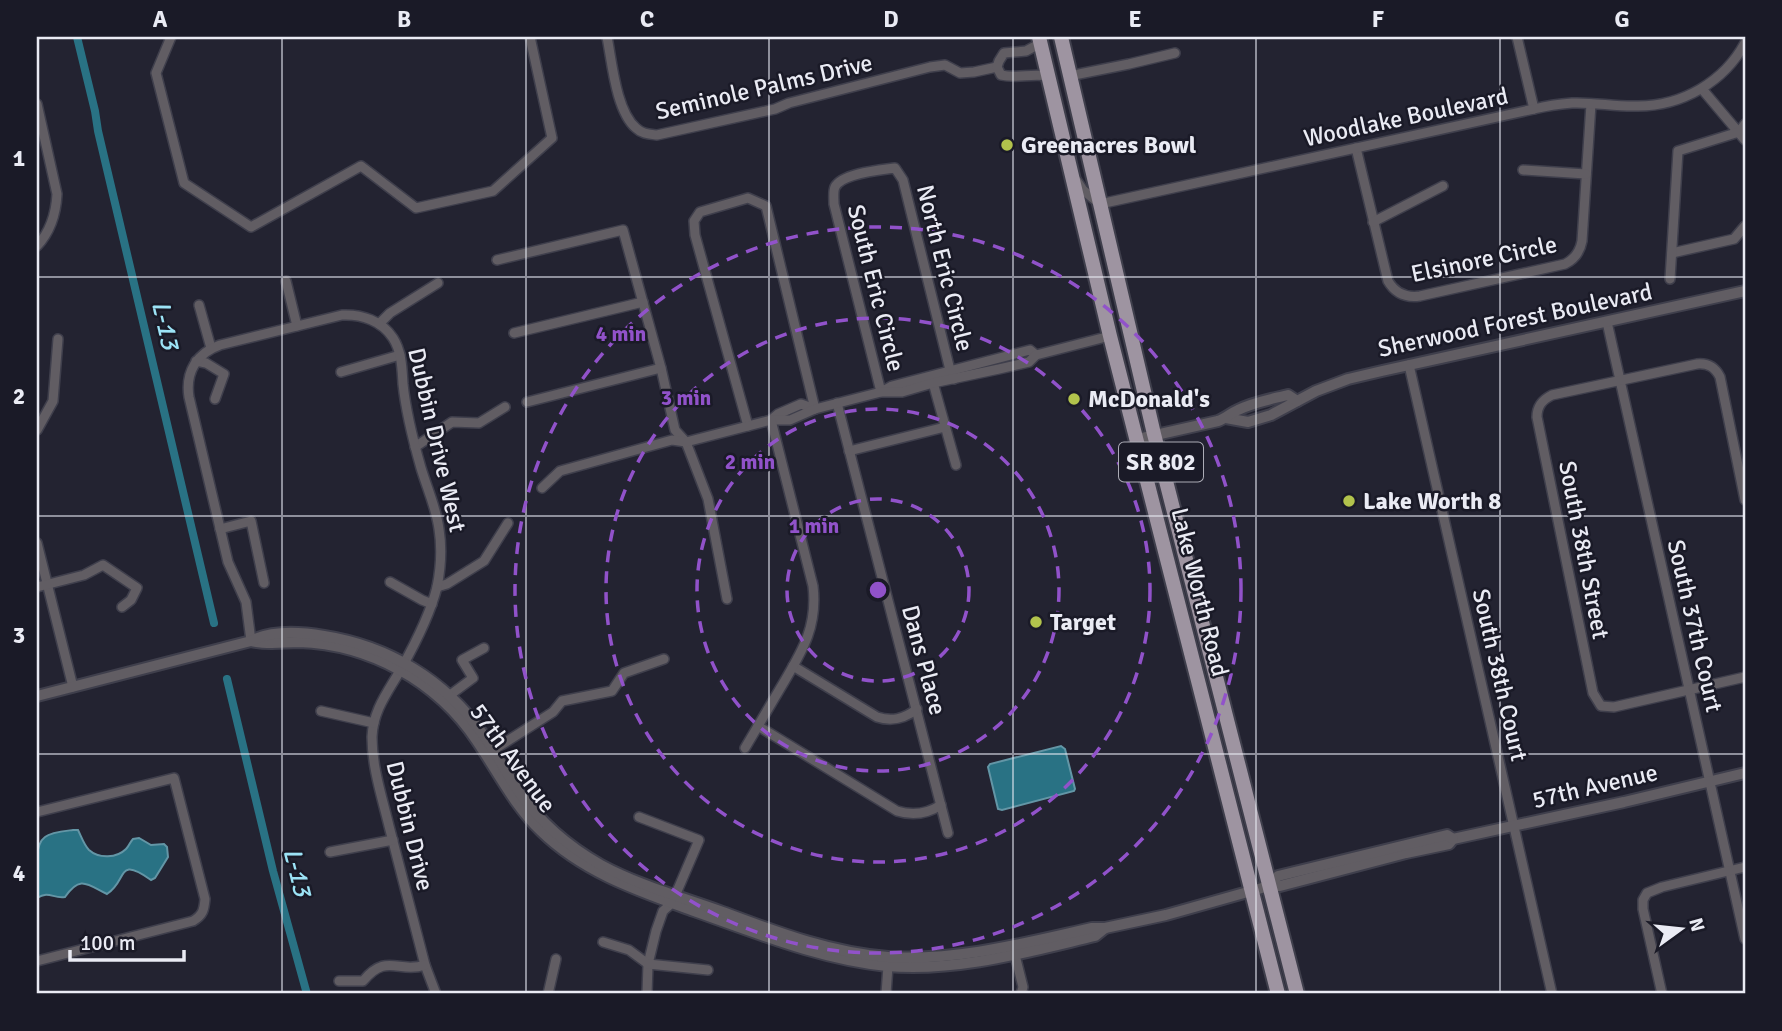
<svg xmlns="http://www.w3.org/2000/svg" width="1782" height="1031" viewBox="0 0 1782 1031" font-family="Signika,sans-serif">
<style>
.water{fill:#297284;stroke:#6396a6;stroke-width:2}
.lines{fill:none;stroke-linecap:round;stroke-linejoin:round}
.canal{stroke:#297284;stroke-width:8}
.minor-casing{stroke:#3f3f4c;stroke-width:12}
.tertiary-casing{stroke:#3f3f4c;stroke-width:14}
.primary-casing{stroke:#3f3f4c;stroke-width:18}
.minor{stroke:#615d63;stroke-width:9}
.tertiary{stroke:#615d63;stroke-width:10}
.primary{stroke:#9e94a1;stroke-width:14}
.grid{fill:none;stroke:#eaebf4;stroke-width:2;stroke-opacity:0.55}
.ring{fill:none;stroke:#9152ca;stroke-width:3.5;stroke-dasharray:12 9}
.poi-dot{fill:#b2c34c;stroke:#1a1a27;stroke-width:2.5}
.labels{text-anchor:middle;stroke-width:5;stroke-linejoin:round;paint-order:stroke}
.shield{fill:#1a1a27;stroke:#acacb6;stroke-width:2}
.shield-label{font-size:23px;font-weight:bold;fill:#eaebf4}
.street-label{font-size:24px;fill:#eaebf4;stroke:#1a1a27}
.poi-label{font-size:24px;font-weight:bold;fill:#eaebf4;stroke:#1a1a27;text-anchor:start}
.water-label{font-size:26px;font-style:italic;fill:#9ce3f6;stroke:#1a1a27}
.centre{fill:#9152ca;stroke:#1a1a27;stroke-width:3.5}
.ring-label{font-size:21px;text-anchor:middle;font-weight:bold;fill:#9152ca;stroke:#1a1a27;stroke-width:5;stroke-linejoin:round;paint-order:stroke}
.neatline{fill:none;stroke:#eaebf4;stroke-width:2.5}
.grid-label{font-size:23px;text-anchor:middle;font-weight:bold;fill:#eaebf4}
</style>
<rect width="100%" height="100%" fill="#232331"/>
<g class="water">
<path d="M1061 746 1065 749 1075 789 1074 791 1002 810 998 809 988 767 990 764Z"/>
<path d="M73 830H78C81 836 84 845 89 850 99 859 117 858 126 849 129 846 130 842 133 839L139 838 151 845 164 844 167 847 168 857 155 878 151 880C116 855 128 881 107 894 87 884 80 875 65 897 53 899 49 890 37 898 37 884 32 846 45 837 51 832 65 831 73 830Z"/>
</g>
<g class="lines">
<g class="canal">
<path d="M77 37 95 111 98 131 214 623"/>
<path d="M227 679 273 871 307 994"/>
</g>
<g class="minor-casing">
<g id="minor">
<path d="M171 37 156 73 184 183 251 227 361 166 416 208 493 191 552 138 530 37"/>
<path d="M607 37C612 62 616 111 636 128 642 134 649 134 657 135L775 109 789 103 930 67 945 65 960 73 974 72 997 67"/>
<path d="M1517 37 1534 109"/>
<path d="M1041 43 1026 51 1004 53 999 61 997 67 1001 75C1018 79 1030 73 1048 76"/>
<path d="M1069 76 1129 64 1175 53"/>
<path d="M1702 89 1745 140"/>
<path d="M37 104 57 194C56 214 51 231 37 246"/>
<path d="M1356 148 1388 281C1395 293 1406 298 1420 296L1565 264C1575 259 1580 252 1582 241L1591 104"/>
<path d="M1523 170 1586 174"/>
<path d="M1077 181 1083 190 1100 204 1534 109C1546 106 1559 104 1572 103 1594 102 1616 107 1638 106 1682 106 1724 82 1745 43"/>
<path d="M1373 222 1443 186"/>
<path d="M1672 253 1734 239 1745 226"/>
<path d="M497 260 623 230 661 368 675 430 686 442 708 499 727 599"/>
<path d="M1670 279 1678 151 1739 132 1745 124"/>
<path d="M286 281 297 326"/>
<path d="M199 305 211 348"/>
<path d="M1607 322 1745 939"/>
<path d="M379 324 390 313 438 283"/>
<path d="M514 333 643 302"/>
<path d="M196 361 206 363 224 374 215 399"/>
<path d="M1409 365 1552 994"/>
<path d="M341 372 400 355"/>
<path d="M932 379 956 465"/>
<path d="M883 391 892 386 1030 350 1036 355"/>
<path d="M881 392 834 204C834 199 833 191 835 187 842 173 881 170 895 168L903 180 950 370 954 379"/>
<path d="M527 402 661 368"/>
<path d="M837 403 948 833"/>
<path d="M771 420 778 414 801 404 815 409"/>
<path d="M748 426 695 235 694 221 700 212 748 198 766 206 815 409"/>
<path d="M37 430 53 401 58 339"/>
<path d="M415 447 452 422 479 423 505 407"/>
<path d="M849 451 945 427"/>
<path d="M542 488 560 471 672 440 686 442 771 420H790L815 409 881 392H902L933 383 999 369 1029 362 1036 355 1110 336"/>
<path d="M1745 500 1720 377C1715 367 1708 363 1697 364L1552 395C1542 400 1537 406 1537 417L1593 693 1601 706 1614 707 1745 677"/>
<path d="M220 529 251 521 264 583"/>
<path d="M37 543 73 687"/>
<path d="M390 582 422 600 432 604"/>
<path d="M37 587 84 575 103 565 137 588 131 600 122 607"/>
<path d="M437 587 447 584 484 561 508 523"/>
<path d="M251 641 246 602 228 562 189 397C185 372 197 353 220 345L342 315C362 314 382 321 393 338 402 352 402 369 403 384 406 413 413 440 421 468 427 488 436 507 439 529 442 548 441 567 437 587 430 615 415 644 401 669 388 692 373 710 372 737 372 767 382 797 389 826 401 872 413 918 425 965L436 994"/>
<path d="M793 666 877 717C892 722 904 719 917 709"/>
<path d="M446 698 473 678 462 660 484 648"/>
<path d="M321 711 374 723"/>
<path d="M758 726 897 811C913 816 927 814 941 805"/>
<path d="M745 748C757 728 769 707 781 687 801 653 818 628 813 586L771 420"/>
<path d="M490 752 553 712 562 701 612 691 624 673 664 659"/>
<path d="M37 812 174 778 205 899C204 910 203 915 193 921L37 961"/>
<path d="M639 817 699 840 672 903 663 911 656 931 648 964 647 994"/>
<path d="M330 852 393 840"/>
<path d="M603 942 629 950 648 964 708 970"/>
<path d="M1015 955 1023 987 1021 994"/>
<path d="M339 981H363C387 952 398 974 425 965"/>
<path d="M548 994 556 959"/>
<path d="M886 994 888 966"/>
<path d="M1662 994 1643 909V900L1647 893 1662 887 1745 867"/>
</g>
</g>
<g class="tertiary-casing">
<g id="tertiary">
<path d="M1226 418 1248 422 1271 415 1316 391 1348 379 1382 371 1745 291"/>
<path d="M1138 439 1218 421C1226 418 1231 413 1238 410 1254 402 1272 399 1288 395L1297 401"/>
<path d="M251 641C267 645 283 642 299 642 333 643 369 653 400 670 430 686 458 712 477 741 498 772 514 805 541 831 584 873 639 891 694 911 757 933 819 959 887 966 957 972 1027 952 1095 936L1105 928"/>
<path d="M37 696 251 641C272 630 301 632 324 636 388 646 445 680 482 733 496 752 506 773 519 792 540 822 569 847 601 865 638 885 681 897 720 911 774 931 830 953 888 957 958 961 1025 943 1092 928H1105L1166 915 1269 886H1280L1406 853 1449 844 1453 839 1624 802 1745 773"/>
<path d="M1269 886 1278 876 1447 835 1453 839"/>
</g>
</g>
<g class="primary-casing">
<g id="primary">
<path d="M1039 37 1110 336 1278 994"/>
<path d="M1061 37 1154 434 1297 994"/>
</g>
</g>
<use href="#minor" class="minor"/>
<use href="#tertiary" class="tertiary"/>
<use href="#primary" class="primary"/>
</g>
<path class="grid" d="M282 37V994M526 37V994M769 37V994M1013 37V994M1256 37V994M1500 37V994M37 277H1745M37 516H1745M37 754H1745"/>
<g class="ring">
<circle cx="878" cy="590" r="91"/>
<circle cx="878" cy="590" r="181"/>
<circle cx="878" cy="590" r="272"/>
<circle cx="878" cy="590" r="363"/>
</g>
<g class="poi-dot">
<circle cx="1007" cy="145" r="7"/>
<circle cx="1074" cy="399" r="7"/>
<circle cx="1349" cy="501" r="7"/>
<circle cx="1036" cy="622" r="7"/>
</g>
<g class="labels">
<rect class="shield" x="1119" y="442.5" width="84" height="39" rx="5"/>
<g class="shield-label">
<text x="1161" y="470">SR 802</text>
</g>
<g class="street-label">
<text transform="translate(764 87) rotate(-13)" y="8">Seminole Palms Drive</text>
<text transform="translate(1406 117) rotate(-12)" y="8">Woodlake Boulevard</text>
<text transform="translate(1484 259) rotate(-12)" y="8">Elsinore Circle</text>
<text transform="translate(945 268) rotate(76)" y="8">North Eric Circle</text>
<text transform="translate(876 288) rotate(76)" y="8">South Eric Circle</text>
<text transform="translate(1515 320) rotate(-12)" y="8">Sherwood Forest Boulevard</text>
<text transform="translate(437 440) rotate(77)" y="8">Dubbin Drive West</text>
<text transform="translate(1584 550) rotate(79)" y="8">South 38th Street</text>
<text transform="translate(1200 592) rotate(76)" y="8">Lake Worth Road</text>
<text transform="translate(1695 626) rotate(77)" y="8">South 37th Court</text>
<text transform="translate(924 660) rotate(75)" y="8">Dans Place</text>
<text transform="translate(1500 675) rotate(77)" y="8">South 38th Court</text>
<text transform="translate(513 758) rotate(54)" y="8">57th Avenue</text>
<text transform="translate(1595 786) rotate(-13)" y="8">57th Avenue</text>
<text transform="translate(410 826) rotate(76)" y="8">Dubbin Drive</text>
</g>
<g class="poi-label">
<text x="1021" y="153">Greenacres Bowl</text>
<text x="1088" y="407">McDonald's</text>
<text x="1363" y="509">Lake Worth 8</text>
<text x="1050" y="630">Target</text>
</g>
<g class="water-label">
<text transform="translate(166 325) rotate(77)" y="9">L-13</text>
<text transform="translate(298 872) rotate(76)" y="9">L-13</text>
</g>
</g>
<circle cx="878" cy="590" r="10" class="centre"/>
<g class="ring-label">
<text x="621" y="341">4 min</text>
<text x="686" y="405">3 min</text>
<text x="750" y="469">2 min</text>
<text x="814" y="533">1 min</text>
</g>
<rect width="1782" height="1031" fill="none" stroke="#1a1a27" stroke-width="77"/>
<g transform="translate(1681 929) rotate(75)" stroke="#1a1a27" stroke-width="5" paint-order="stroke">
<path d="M0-5L12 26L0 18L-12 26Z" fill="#eaebf4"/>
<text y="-10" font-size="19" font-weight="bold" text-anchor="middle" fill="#eaebf4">N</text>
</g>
<path d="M70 950v10h114v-10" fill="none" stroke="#eaebf4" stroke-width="3.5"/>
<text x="80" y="950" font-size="21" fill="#eaebf4" stroke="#1a1a27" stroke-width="5" paint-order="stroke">100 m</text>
<rect x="38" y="38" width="1706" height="954" class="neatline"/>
<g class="grid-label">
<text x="160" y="27">A</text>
<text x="404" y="27">B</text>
<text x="647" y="27">C</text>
<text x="891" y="27">D</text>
<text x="1135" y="27">E</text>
<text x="1378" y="27">F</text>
<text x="1622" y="27">G</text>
<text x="19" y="166">1</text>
<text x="19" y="404">2</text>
<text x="19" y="643">3</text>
<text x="19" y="881">4</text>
</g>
</svg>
